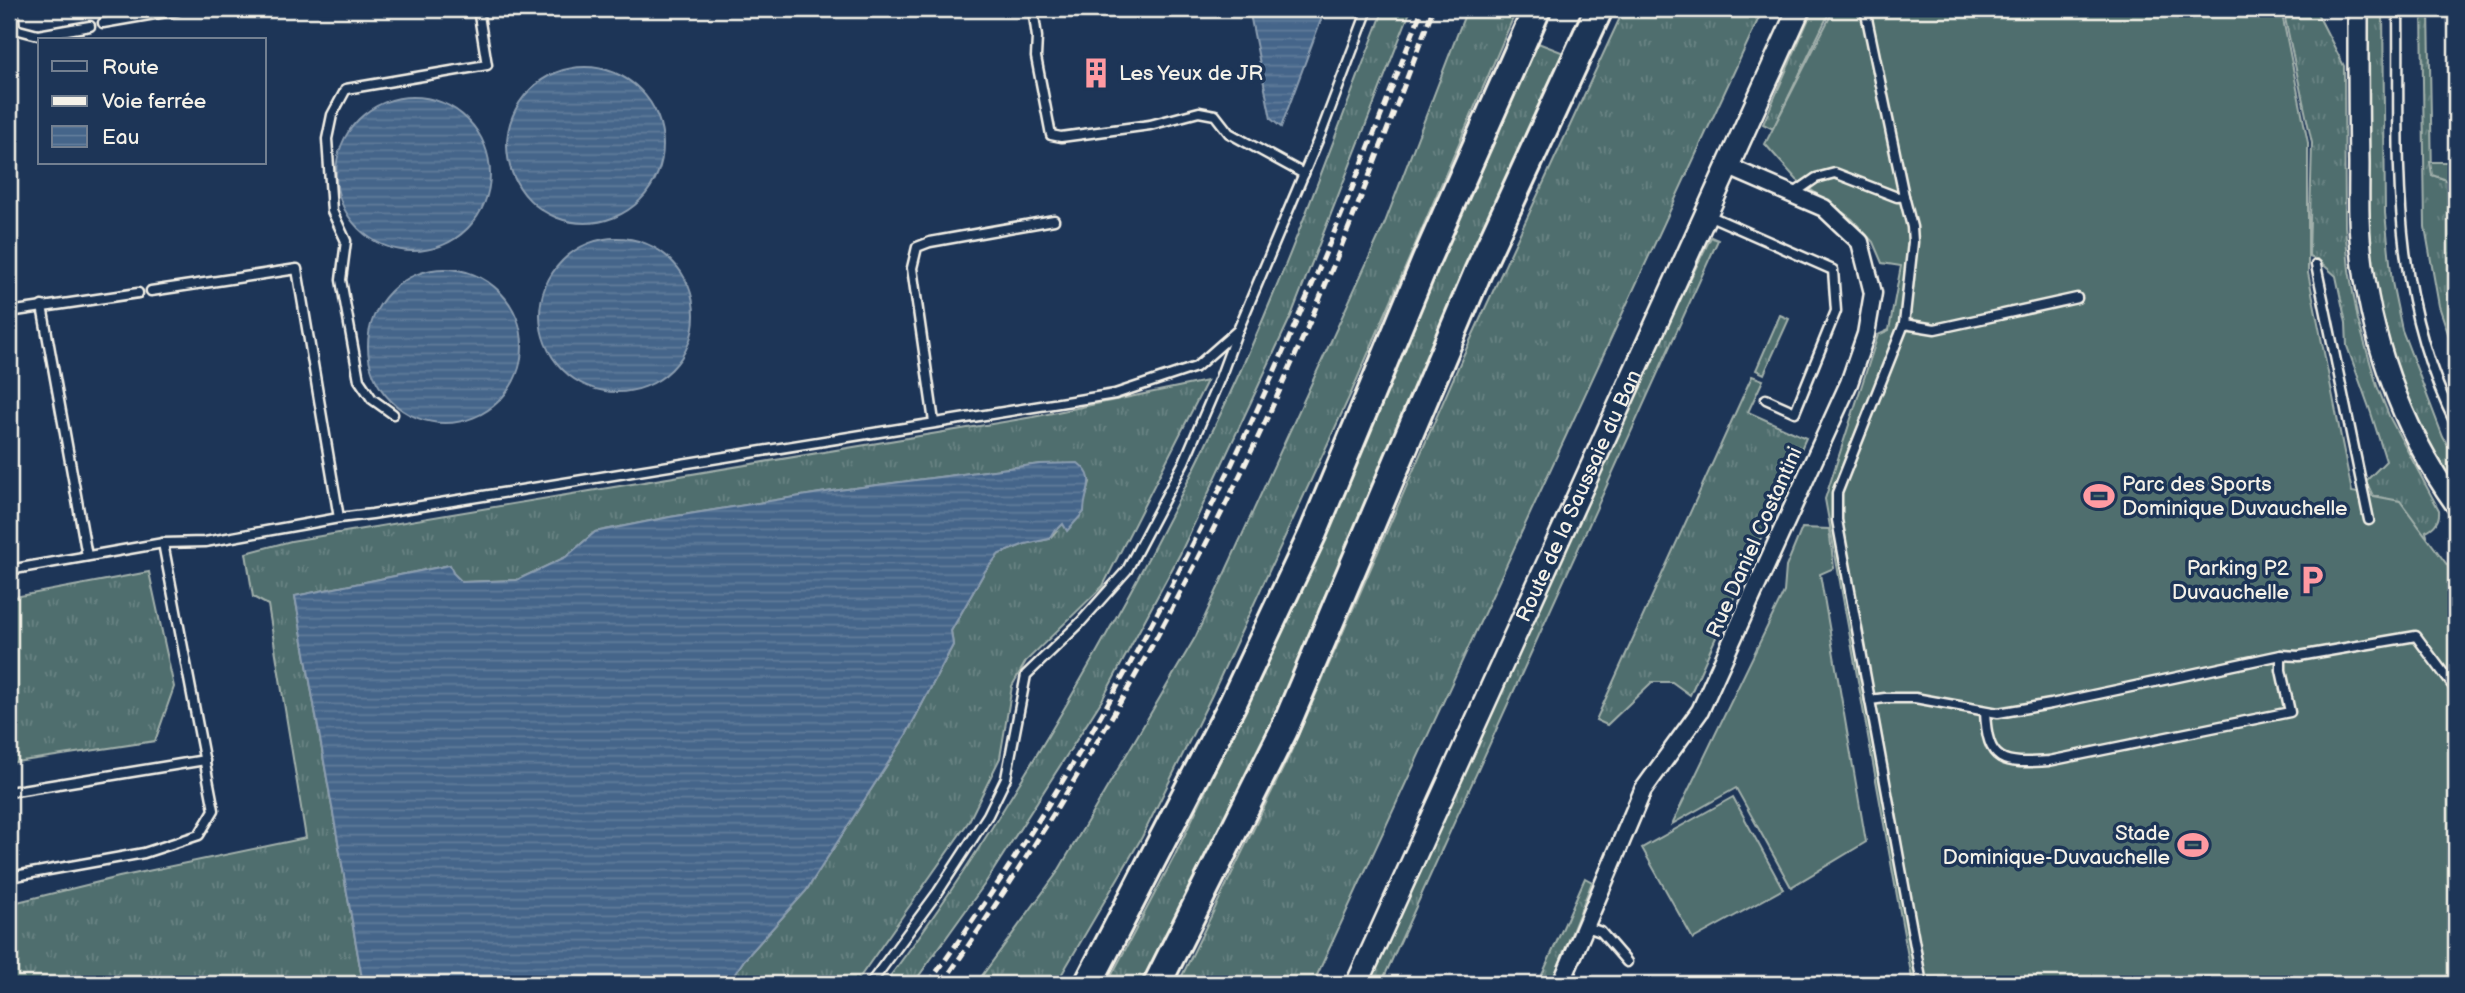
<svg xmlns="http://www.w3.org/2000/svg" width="2465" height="993" viewBox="0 0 2465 993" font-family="'Balsamiq Sans',sans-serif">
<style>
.grass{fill:url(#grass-tufts);stroke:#a2b0ab;stroke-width:2}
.forest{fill:url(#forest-firs);stroke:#a2b0ab;stroke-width:2}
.pitch{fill:#4f6e6e;stroke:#a2b0ab;stroke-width:2}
.water{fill:url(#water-rules);stroke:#8b9db0;stroke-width:2}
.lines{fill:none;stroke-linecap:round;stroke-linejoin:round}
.service-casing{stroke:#f4f1e8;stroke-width:13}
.minor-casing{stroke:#f4f1e8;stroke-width:21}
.tertiary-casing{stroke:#f4f1e8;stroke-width:24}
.secondary-casing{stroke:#f4f1e8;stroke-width:26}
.trunk-casing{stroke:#f4f1e8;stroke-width:32}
.service{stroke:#1d3557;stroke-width:8}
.minor{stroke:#1d3557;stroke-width:16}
.tertiary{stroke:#1d3557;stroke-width:19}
.secondary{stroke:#1d3557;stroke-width:21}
.trunk{stroke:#1d3557;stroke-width:26}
.rail{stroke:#f4f1e8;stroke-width:5;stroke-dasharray:10 5;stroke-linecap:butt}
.labels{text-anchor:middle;stroke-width:7;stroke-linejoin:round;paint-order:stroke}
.poi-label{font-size:21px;fill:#f4f1e8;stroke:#1d3557;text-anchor:start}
.street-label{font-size:21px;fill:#f4f1e8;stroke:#1d3557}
</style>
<defs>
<pattern id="grass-tufts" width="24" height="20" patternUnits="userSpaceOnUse" patternTransform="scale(1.75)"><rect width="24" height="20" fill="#4f6e6e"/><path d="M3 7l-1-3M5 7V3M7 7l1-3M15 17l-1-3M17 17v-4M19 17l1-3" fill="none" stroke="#698383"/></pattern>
<pattern id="forest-firs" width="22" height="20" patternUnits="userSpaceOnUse" patternTransform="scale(1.75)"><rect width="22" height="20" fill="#4f6e6e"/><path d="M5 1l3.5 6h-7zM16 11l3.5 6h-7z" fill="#698383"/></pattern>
<pattern id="water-rules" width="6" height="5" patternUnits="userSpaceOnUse" patternTransform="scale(1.75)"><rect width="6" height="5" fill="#45658a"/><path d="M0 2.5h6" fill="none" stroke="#607c9a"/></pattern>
</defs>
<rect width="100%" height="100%" fill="#1d3557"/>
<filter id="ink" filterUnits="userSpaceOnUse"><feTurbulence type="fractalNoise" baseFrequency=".0143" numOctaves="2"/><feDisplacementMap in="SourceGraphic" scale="14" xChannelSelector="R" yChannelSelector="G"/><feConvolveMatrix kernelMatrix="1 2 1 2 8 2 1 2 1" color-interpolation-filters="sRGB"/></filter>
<g filter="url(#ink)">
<g class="grass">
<path d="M1384 9H1411L1291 316 1180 554 1102 700 984 885 913 984H884C952 895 1011 799 1068 702 1145 570 1216 434 1274 293 1313 199 1347 103 1384 9Z"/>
<path d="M1467 9H1517L1352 391 1212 695 1142 837 1056 984H976L1057 873 1196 636 1384 225Z"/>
<path d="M1624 9H1763L1313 984H1178L1290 754 1463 356Z"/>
<path d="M1813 9H1831L1773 129 1763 124Z"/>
<path d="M2283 9H2315L2344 66 2345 226 2349 270 2358 320 2377 386 2390 418 2439 510C2440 521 2435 527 2426 531L2427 536 2386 539 2378 496H2373L2366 481 2386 461 2371 413 2347 346 2346 323 2336 276 2318 260 2309 257 2312 143Z"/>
<path d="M2367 9H2383L2385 213 2392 282 2402 330 2443 437 2456 460V489C2352 339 2367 181 2367 9Z"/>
<path d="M2422 9H2429L2432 175 2456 183V357L2439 306 2425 227Z"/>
<path d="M1538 43 1564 53 1220 839 1145 984H1107L1175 855 1263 671 1320 533Z"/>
<path d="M1711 237 1718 240 1381 984H1369L1668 324Z"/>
<path d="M1780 315 1789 319 1764 374 1756 370Z"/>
<path d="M1752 376 1763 380 1748 412 1806 438 1690 695 1672 682H1652L1607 725 1596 720Z"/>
<path d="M1207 381 1103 586 1026 661 1012 686 1000 758 969 821 855 984H728L744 960 806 891 906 735 953 645 951 631 985 571 999 554 1025 544 1049 539 1063 523 1067 530 1084 503 1090 482 1040 464 839 490 670 517 595 532 566 557 517 580 462 582 453 573 450 565 295 596 363 984H9V904L119 877 306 838 268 605 253 597 246 553 291 541 1033 417Z"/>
<path d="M149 572 174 687 155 741 9 763V598Z"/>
<path d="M1585 878 1592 882 1551 984H1538Z"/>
</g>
<path class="forest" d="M2430 162H2456V183L2432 175Z"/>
<g class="pitch">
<path d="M1834 9H2281L2308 143V273L2352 492 2400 501 2456 577V984H1913L1825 499 1878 335 1889 330 1901 266 1882 263 1873 242 1852 219 1797 180 1765 144Z"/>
<path d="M1802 528 1829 529 1834 568 1820 574 1866 842 1791 887 1736 788 1672 824 1784 592 1786 567Z"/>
<path d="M1733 797 1783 889 1693 939 1642 848Z"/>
</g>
<g class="water">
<path d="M1249 9H1325L1281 127 1271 119Z"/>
<circle cx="585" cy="145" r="78"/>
<circle cx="413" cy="174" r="77"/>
<circle cx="617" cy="315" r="77"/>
<circle cx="445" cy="346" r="77"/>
<path d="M1078 463C1099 479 1084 490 1084 512L1067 531 1063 524 1057 530 1055 529 1049 539 1025 544 999 554 985 571 951 631 953 645 906 735 806 891 744 960 728 984H363L295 596 450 565 453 573 462 582 517 580 566 557 595 532 670 517 839 490 1040 464Z"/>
</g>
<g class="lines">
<g class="service-casing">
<g id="service">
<path d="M13 9 15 29 38 35 90 26"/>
<path d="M1033 9 1037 37 1036 57 1051 135 1061 137 1150 125 1199 112 1215 115 1229 133 1304 174"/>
<path d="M1865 9 1904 196"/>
<path d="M2398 9C2400 157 2387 287 2456 425"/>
<path d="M103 23 178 10"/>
<path d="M1793 194 1816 178 1835 173 1897 197 1904 196 1912 227 1913 242 1904 324 1837 493V520L1922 984"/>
<path d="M1708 215 1833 270 1836 311 1795 412 1766 399"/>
<path d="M2316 265 2369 520"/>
<path d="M151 291 297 269 339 518"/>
<path d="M42 306 87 556"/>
<path d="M9 312 138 293"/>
<path d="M1904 324 1935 329 2077 298"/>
<path d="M393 414 372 399 359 380 341 280 346 241 332 211 327 139 332 115 346 89 487 65 478 9"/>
<path d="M934 422 912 268 917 247 930 242 1054 220"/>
<path d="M9 570 163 543 205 542 339 518 372 514 1115 394 1196 367 1238 330 1321 133 1368 9"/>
<path d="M1870 700 1885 698H1915L1998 713 2051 704 2281 655 2299 656 2416 636 2456 690"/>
<path d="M1985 711C1987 764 2003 764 2049 761L2290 712 2281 670V655"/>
<path d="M9 792 205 760"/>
<path d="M9 873 15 876 144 853 199 835 214 810 163 543"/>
<path d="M1584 926 1601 932 1627 962"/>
<path d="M870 984 938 892 988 815 1006 778 1026 675 1079 624 1127 570 1184 462 1220 378 1237 332"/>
</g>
</g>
<g class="minor-casing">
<path id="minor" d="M1561 984 1643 790 1700 711 1849 383 1866 334 1873 293 1860 242 1824 208 1729 167"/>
</g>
<g class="tertiary-casing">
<path id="tertiary" d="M2358 9C2358 60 2358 112 2359 163 2359 188 2358 213 2360 238 2368 333 2400 427 2456 505"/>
</g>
<g class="secondary-casing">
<g id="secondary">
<path id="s1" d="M1357 984 1799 9"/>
</g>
</g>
<g class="trunk-casing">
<g id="trunk">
<path d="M1088 984 1232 705 1313 533 1426 260 1537 9"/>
<path d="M1157 984 1284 730 1478 272 1599 9"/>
</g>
</g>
<use href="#service" class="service"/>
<use href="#minor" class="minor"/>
<use href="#tertiary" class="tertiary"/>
<use href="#secondary" class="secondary"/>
<use href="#trunk" class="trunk"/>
<g class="rail">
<path d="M928 984C1146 684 1292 354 1422 9"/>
<path d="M942 984C1059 815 1163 638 1251 452 1320 308 1377 158 1433 9"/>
</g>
</g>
</g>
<defs>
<g id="building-bare" transform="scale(2.415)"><path d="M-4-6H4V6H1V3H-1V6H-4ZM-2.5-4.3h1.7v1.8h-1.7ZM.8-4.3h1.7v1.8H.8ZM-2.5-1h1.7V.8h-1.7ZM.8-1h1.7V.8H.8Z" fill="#ff9aa2" stroke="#1d3557" stroke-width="2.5" paint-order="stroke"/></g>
<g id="stadium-bare" transform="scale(2.415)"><path d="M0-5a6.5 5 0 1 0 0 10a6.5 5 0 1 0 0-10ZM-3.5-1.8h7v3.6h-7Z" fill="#ff9aa2" stroke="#1d3557" stroke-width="2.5" paint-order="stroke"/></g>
<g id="parking-bare" transform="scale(2.415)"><path d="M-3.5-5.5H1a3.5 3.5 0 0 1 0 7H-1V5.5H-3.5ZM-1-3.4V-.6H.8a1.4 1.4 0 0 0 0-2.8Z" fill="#ff9aa2" stroke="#1d3557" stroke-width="2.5" paint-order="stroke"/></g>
</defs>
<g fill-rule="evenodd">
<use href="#building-bare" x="1096" y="73"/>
<use href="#stadium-bare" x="2099" y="496"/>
<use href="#parking-bare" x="2312" y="580"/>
<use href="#stadium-bare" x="2193" y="845"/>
</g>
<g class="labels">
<g class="poi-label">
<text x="1119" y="80">Les Yeux de JR</text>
<text x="2122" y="491">Parc des Sports<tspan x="2122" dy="24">Dominique Duvauchelle</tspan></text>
<text x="2289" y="575" text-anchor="end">Parking P2<tspan x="2289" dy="24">Duvauchelle</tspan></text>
<text x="2170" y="840" text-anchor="end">Stade<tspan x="2170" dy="24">Dominique-Duvauchelle</tspan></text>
</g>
<g class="street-label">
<text dy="7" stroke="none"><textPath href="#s1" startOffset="536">Route de la Saussaie du Ban</textPath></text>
<text transform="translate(1754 542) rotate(-66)" y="7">Rue Daniel Costantini</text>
</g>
</g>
<rect width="2465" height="993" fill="none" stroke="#1d3557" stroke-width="35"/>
<rect x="18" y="18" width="2430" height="958" fill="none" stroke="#f4f1e8" stroke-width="2.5" filter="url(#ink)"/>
<rect x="38" y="38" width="228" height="126" fill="#1d3557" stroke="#738091" stroke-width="2"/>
<rect x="52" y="61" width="35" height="10" fill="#1d3557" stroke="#738091" stroke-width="2"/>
<text x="102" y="74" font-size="21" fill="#f4f1e8">Route</text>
<rect x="52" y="96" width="35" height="10" fill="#f4f1e8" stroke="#738091" stroke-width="2"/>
<text x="102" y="108" font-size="21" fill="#f4f1e8">Voie ferrée</text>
<rect x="52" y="126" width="35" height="21" fill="url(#water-rules)" stroke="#738091" stroke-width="2"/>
<text x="102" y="144" font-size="21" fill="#f4f1e8">Eau</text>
</svg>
